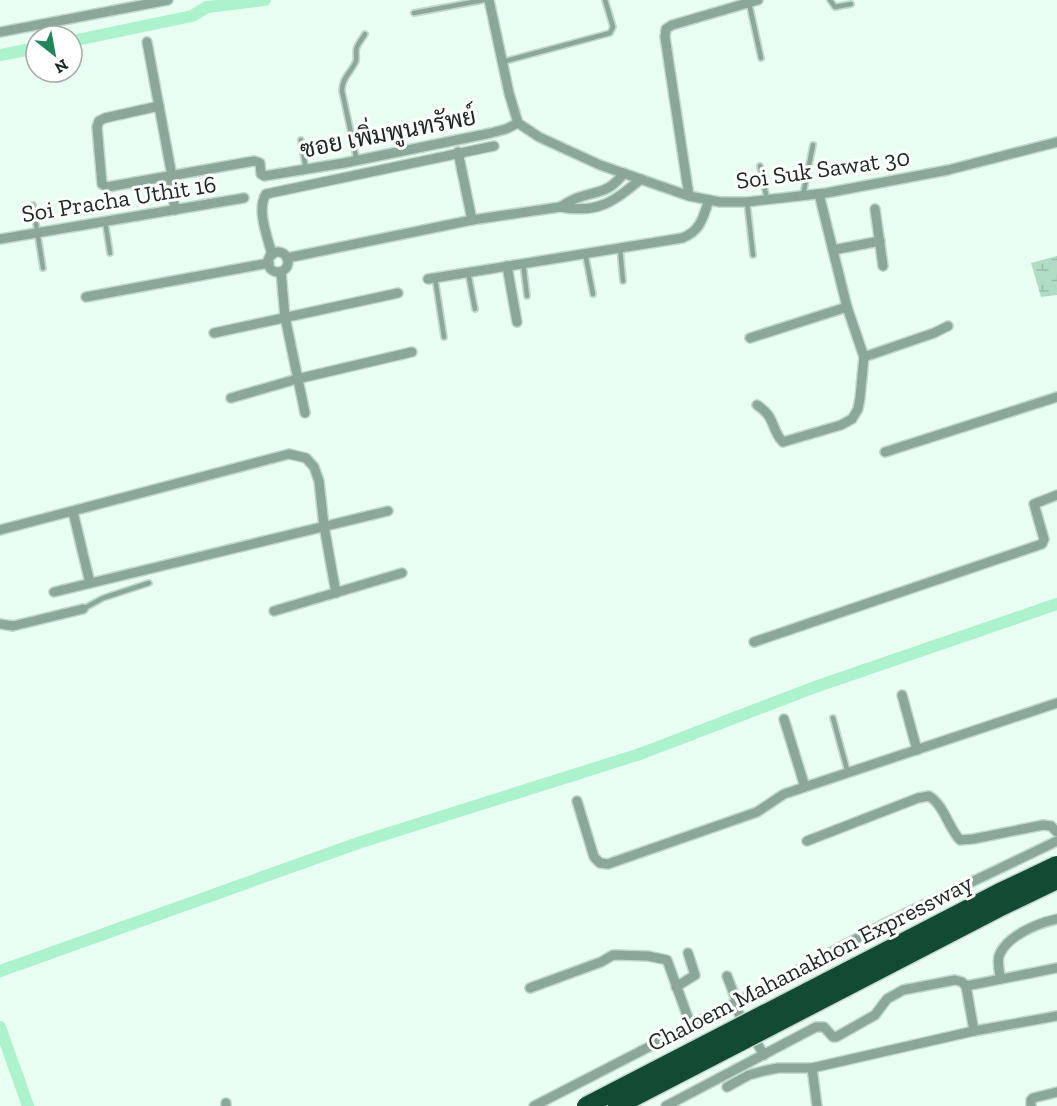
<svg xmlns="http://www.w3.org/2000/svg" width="1057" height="1106" viewBox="0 0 1057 1106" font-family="'Zilla Slab',Sarabun,serif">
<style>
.wetland{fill:url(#wetland-marsh)}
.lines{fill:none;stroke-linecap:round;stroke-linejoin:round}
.canal{stroke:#abf2cd;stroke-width:12}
.lane-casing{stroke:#c3d8cd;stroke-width:8}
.street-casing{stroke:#c3d8cd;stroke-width:12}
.lane{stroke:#8aa797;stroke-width:4.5}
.street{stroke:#8aa797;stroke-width:9}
.highway-bridge-casing{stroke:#c3d8cd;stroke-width:21;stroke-linecap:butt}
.highway-bridge{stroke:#134a32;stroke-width:18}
.labels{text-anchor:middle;stroke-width:6;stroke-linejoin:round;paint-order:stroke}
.street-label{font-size:24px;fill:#1d2822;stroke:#fff}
</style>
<defs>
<pattern id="wetland-marsh" width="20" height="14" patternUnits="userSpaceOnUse" patternTransform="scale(1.5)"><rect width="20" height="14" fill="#b1dcc4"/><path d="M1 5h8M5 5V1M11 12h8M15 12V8" fill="none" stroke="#98bda8"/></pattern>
</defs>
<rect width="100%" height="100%" fill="#e8fff2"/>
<path class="wetland" d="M1057 256V295L1041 297 1031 263Z"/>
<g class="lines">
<g class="canal">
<path d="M72 41 192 16 207 7 265 0"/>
<path d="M0 55 36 48"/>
<path d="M0 971 361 842 640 754 815 687 1057 604"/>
<path d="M0 1027 28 1106"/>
</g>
<g class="lane-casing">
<g id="lane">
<path d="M830 0 835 7 851 4"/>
<path d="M749 3 761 58"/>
<path d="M414 13 484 0"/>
<path d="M502 62 610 33 613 27 605 0"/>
<path d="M301 140 306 170"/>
<path d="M357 161 342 91C342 77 351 73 356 61 357 56 355 51 357 47 359 42 363 38 365 34"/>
<path d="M760 166 767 199"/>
<path d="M803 195 813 145"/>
<path d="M747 202 753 255"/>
<path d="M33 205 43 268"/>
<path d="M105 221 110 253"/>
<path d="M620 248 623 281"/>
<path d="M585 253 593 294"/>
<path d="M523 263 527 296"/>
<path d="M468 272 475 309"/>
<path d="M435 278 444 337"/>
<path d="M83 609 103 598 149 583"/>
<path d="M833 718 848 773"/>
</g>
</g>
<g class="street-casing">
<g id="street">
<path d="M489 0 509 93 518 123 539 137 600 165 689 196 720 202H747L826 193 948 170 1057 142"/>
<path d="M0 32 168 0"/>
<path d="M147 42 172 176"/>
<path d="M159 106 105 118 99 121 97 127 102 184 107 187 254 161 260 163 261 174 264 176 344 163 491 133 506 129 518 123"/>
<path d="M458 152 472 220"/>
<path d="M624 173C608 194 599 190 577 198 571 200 565 204 560 207 598 214 613 202 641 179"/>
<path d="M171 181 175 210"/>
<path d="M819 194 847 307 864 357 934 333 948 326"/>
<path d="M689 196 665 37 666 29 672 25 758 0"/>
<path d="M875 209 883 266"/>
<path d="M0 239 244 198"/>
<path d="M833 250 880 241"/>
<circle cx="278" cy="262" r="10"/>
<path d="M272 255C268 238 256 210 266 194L494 146"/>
<path d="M287 258 472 220 560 207"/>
<path d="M507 266 517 322"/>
<path d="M281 272 285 317 305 413"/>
<path d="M428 279 682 238C701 231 703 217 709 200"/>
<path d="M86 297 269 263"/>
<path d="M214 333 398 293"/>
<path d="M750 338 847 307"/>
<path d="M231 398 297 379 412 352"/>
<path d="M757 405C777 418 770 429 783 442L841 425 852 419 858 409 860 398 864 357"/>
<path d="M885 452 1057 397"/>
<path d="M73 512 90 583"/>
<path d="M0 530 289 454 306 458 314 467 319 481 324 526 336 593"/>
<path d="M54 592 388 511"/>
<path d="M274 611 402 573"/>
<path d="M0 624 13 626 83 609"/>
<path d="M754 642 1042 544 1044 539 1034 504 1057 495"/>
<path d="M902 695 917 750"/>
<path d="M784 719 805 787"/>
<path d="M577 801 594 857 600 863 608 864 757 812 784 794 1057 703"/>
<path d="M807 841 918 798 929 796C944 805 948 827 960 840L973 839 1043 825 1051 826 1057 832"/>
<path d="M727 976 737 1002"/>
<path d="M1000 979C1000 973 997 962 999 956 1006 936 1038 923 1057 919"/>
<path d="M676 987 695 975 688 953"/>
<path d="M530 988 601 962 613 955 648 956 667 960 691 1026"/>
<path d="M733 1004 764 1055"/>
<path d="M974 1031 966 986 1057 968"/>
<path d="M812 1068 817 1106"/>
<path d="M727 1087 749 1075 763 1071 778 1068H812L974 1031 1057 1016"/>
<path d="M226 1103V1106"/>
<path d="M534 1106 781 979 882 925 1057 841"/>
<path d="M666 1106 816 1027H824L833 1037H836L875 1015 887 999 903 990 955 980 962 982 966 986"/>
<path d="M1031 1106V1100L1033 1098 1057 1092"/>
</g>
</g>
<use href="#lane" class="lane"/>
<use href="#street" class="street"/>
<g class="highway-bridge-casing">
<g id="highway-bridge">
<path d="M586 1106 998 893 1057 865"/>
<path d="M617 1106 997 909 1057 880"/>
</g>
</g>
<use href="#highway-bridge" class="highway-bridge"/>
</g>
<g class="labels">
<g class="street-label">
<text transform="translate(388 133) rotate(-11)" y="8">ซอย เพิ่มพูนทรัพย์</text>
<text transform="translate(823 169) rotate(-8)" y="8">Soi Suk Sawat 30</text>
<text transform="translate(119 199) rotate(-9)" y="8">Soi Pracha Uthit 16</text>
<text transform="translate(810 963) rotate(-27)" y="8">Chaloem Mahanakhon Expressway</text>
</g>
</g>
<g transform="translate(54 54) rotate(149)"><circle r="28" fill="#ffffff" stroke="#a5a9a7" stroke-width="1.5"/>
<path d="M0-4.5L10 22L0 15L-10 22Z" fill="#23845c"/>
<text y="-9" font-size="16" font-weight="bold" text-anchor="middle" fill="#1d2822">N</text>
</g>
</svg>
